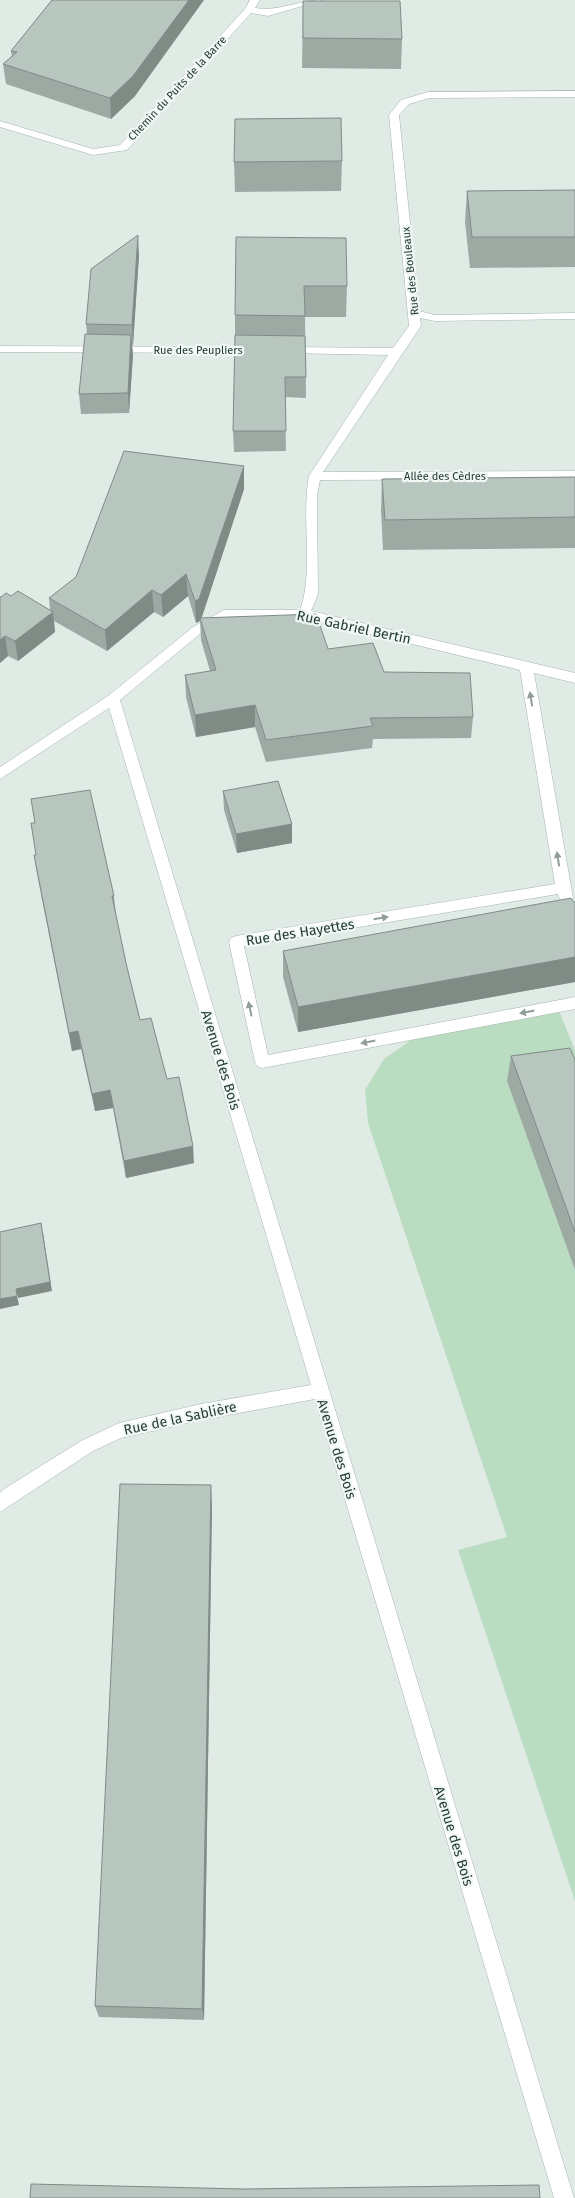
<svg xmlns="http://www.w3.org/2000/svg" width="575" height="2198" viewBox="0 0 575 2198" font-family="'Fira Sans',sans-serif">
<style>
.green{fill:#badcc1}
.lines{fill:none;stroke-linecap:round;stroke-linejoin:round}
.minor-casing{stroke:#a4b3ac;stroke-width:1}
.minor{fill:#fff;fill-rule:evenodd}
.wall{fill:#9daaa4}
.shaded-wall{fill:#808b86}
.building{fill:#b7c6bf;stroke:#808b86}
.oneway{fill:#909d98}
.labels{text-anchor:middle;stroke-width:4.5;stroke-linejoin:round;paint-order:stroke}
.far-street-label{font-size:11px;fill:#223b32;stroke:#f1f8f4}
.street-label{font-size:14px;fill:#223b32;stroke:#f1f8f4}
</style>
<rect width="100%" height="100%" fill="#e1ebe6"/>
<path class="green" d="M557 1006 575 1050V1901L458 1550 507 1537 368 1123 365 1090 384 1059 423 1032Z"/>
<g class="lines">
<g class="minor-casing">
<g id="minor">
<path d="M250 0H260L255 8C278 12 299 0 323 0L268 16 251 13 127 150 93 155 0 127V121L93 149 120 145 245 9Z"/>
<path d="M575 91V97L429 98 409 104 399 115 419 311 435 315 575 313V319L435 321 420 318 421 326 323 472 575 471V479L320 480 317 496 318 594 311 611 575 673V683L534 673 573 898 571 902 566 903 561 902 558 894 244 946 268 1055 575 997V1009L262 1068 257 1066 255 1062 229 942 231 938 236 936 555 884 520 670 304 618 230 617 201 633 120 700 574 2198H554L315 1399 201 1420 121 1438 93 1451 0 1512V1493L4 1489 81 1441 119 1423 201 1404 311 1385 109 708 0 779V767L108 696 193 627 224 610H300C314 573 301 518 309 476L388 355 285 353 279 350 285 347 393 348 409 326 389 115 401 100 428 92Z"/>
<path d="M0 346 255 347 261 350 255 353 0 352Z"/>
</g>
</g>
<use href="#minor" class="minor"/>
</g>
<g class="wall">
<path d="M52 0 135 96 111 119 6 84 3 64 12 57 11 51Z"/>
<path d="M303 1 402 39 401 69 302 68Z"/>
<path d="M342 161 341 191 235 192 234 162Z"/>
<path d="M575 190V267L470 268 465 222 467 191Z"/>
<path d="M236 237 347 286 346 317H305L306 398 285 397 286 451 234 452 233 431 235 335V315Z"/>
<path d="M139 255 133 345H132L133 355 129 413 81 414 79 394 87 334 86 324Z"/>
<path d="M244 466V489L201 618 328 649 384 672 473 717 471 738 373 739 372 748 266 762 255 727 196 737 186 697 185 675 210 671 201 640 200 621 196 623 188 596 163 617 154 612 107 651 54 621 55 632 18 661 8 656 0 663V597L11 596 50 610 49 598Z"/>
<path d="M575 477V548L383 550 381 510 382 479Z"/>
<path d="M223 791 292 843 237 853 224 810Z"/>
<path d="M34 855H36L114 896 116 915H115L126 963 140 1020 167 1079 194 1163 126 1178 113 1108 95 1111 81 1049 72 1051 37 874Z"/>
<path d="M574 902H575V982L298 1032 283 977V951Z"/>
<path d="M511 1056 575 1060V1270L507 1081Z"/>
<path d="M212 1506 204 2020 99 2017 95 2006Z"/>
</g>
<g class="shaded-wall">
<path d="M189 0H204L135 96 111 119 110 98Z"/>
<path d="M138 235 139 255 133 345 132 325Z"/>
<path d="M131 335 133 355 129 413 128 393Z"/>
<path d="M244 466V489L201 620 200 618V621L196 623 195 601Z"/>
<path d="M186 574 188 596 163 617 161 595Z"/>
<path d="M152 590 154 612 107 651 105 630Z"/>
<path d="M53 612 55 632 18 661 15 641Z"/>
<path d="M5 636 8 656 0 663V640Z"/>
<path d="M255 705V727L196 737 195 715Z"/>
<path d="M292 824V843L237 853 236 834Z"/>
<path d="M575 957V982L298 1032V1007Z"/>
<path d="M78 1031 81 1049 72 1051 69 1033Z"/>
<path d="M110 1090 113 1108 95 1111 92 1094Z"/>
<path d="M193 1146 194 1163 126 1178 124 1161Z"/>
<path d="M43 1233 52 1291 18 1298 16 1289Z"/>
<path d="M17 1296 19 1305 0 1309V1299Z"/>
<path d="M211 1485 212 1506 204 2020 202 2009Z"/>
</g>
<g class="building">
<path d="M52 0H189L133 76 110 98 3 64 17 52 11 51Z"/>
<path d="M303 1H400L402 39 303 38Z"/>
<path d="M341 118 342 161 234 162 235 119Z"/>
<path d="M575 190V237H472L467 191Z"/>
<path d="M138 235 132 325 86 324 91 269Z"/>
<path d="M236 237 346 238 347 286H304L305 316 235 315Z"/>
<path d="M85 334 131 335 128 393 79 394Z"/>
<path d="M235 335 305 336 306 377H285L286 431H233Z"/>
<path d="M124 451 244 466 199 599 195 601 186 574 161 595 152 590 105 630 49 598 76 577Z"/>
<path d="M575 477V517L385 520 382 479Z"/>
<path d="M18 591 53 612 15 641 5 636 0 640V597H1L6 593 11 596Z"/>
<path d="M316 614 328 649 373 643 384 672 470 673 473 717 370 718 373 726 266 740 255 705 195 715 185 675 216 670 200 618Z"/>
<path d="M278 781 292 824 236 834 223 791Z"/>
<path d="M90 790 114 896H112L126 963 140 1020 151 1018 167 1079 179 1077 193 1146 124 1161 110 1090 92 1094 78 1031 69 1033 34 855H36L31 823H35L31 799Z"/>
<path d="M571 898 574 902H575V957L298 1007 283 951Z"/>
<path d="M570 1048 575 1060V1232L511 1056Z"/>
<path d="M41 1223 50 1282 16 1289 17 1296 0 1299V1232Z"/>
<path d="M120 1484 211 1485 202 2009 95 2006Z"/>
<path d="M31 2184 244 2189 539 2185 540 2198H30Z"/>
</g>
<defs><path id="oneway-solid" d="M-6-.8H1V-3.2L6.5 0L1 3.2V.8H-6Z" transform="scale(1.25)"/></defs>
<g class="oneway">
<use href="#oneway-solid" transform="translate(531 699) rotate(-99)"/>
<use href="#oneway-solid" transform="translate(558 859) rotate(-99)"/>
<use href="#oneway-solid" transform="translate(381 918) rotate(-9)"/>
<use href="#oneway-solid" transform="translate(250 1009) rotate(-102)"/>
<use href="#oneway-solid" transform="translate(527 1012) rotate(169)"/>
<use href="#oneway-solid" transform="translate(368 1042) rotate(169)"/>
</g>
<g class="labels">
<g class="far-street-label">
<text transform="translate(177 88) rotate(-47)" y="4">Chemin du Puits de la Barre</text>
<text transform="translate(410 271) rotate(-96)" y="4">Rue des Bouleaux</text>
<text x="198" y="354">Rue des Peupliers</text>
<text x="445" y="480">Allée des Cèdres</text>
</g>
<g class="street-label">
<text transform="translate(354 627) rotate(12)" y="5">Rue Gabriel Bertin</text>
<text transform="translate(300 932) rotate(-9)" y="5">Rue des Hayettes</text>
<text transform="translate(221 1060) rotate(73)" y="5">Avenue des Bois</text>
<text transform="translate(180 1418) rotate(-12)" y="5">Rue de la Sablière</text>
<text transform="translate(337 1449) rotate(73)" y="5">Avenue des Bois</text>
<text transform="translate(454 1836) rotate(73)" y="5">Avenue des Bois</text>
</g>
</g>
</svg>
